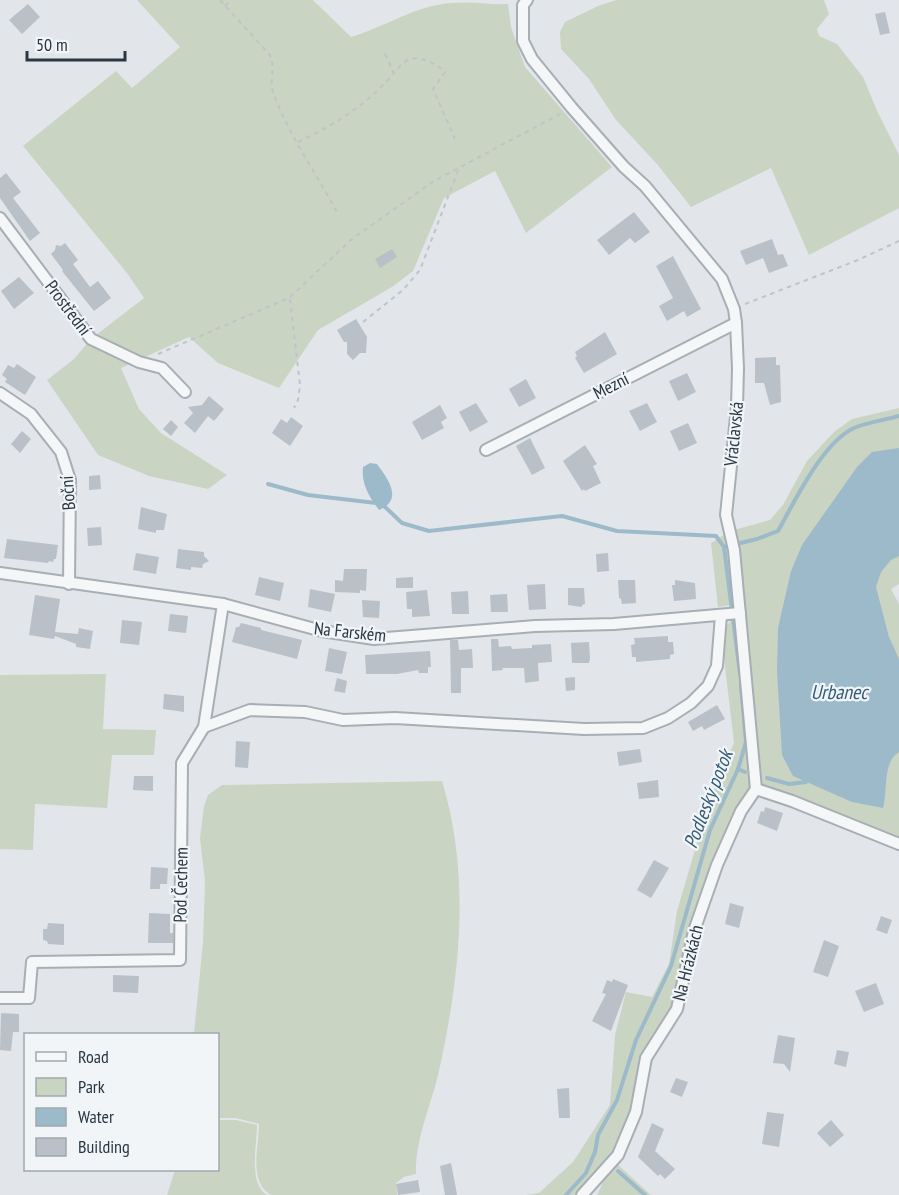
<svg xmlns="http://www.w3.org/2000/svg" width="899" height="1195" viewBox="0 0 899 1195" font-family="'PT Sans Narrow',sans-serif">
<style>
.green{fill:#cad4c3}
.water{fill:#9dbaca}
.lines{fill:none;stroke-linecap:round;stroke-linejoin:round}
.stream{stroke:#9dbaca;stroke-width:4}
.building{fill:#b9c0c7}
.street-casing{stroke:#a7aeb4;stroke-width:14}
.path{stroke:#bfc4c9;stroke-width:2;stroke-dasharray:4.5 4.5;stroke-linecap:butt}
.street{stroke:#f4f6f8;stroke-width:10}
.labels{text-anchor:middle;stroke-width:4.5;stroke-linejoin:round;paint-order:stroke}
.street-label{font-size:18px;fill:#2a3742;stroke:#f1f5f7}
.water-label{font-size:20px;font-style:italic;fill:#345c76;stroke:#f1f5f7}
</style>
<rect width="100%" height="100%" fill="#e2e6ea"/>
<g class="green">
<path d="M137 0H313L351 37C385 27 416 5 452 3 471 1 489 5 508 4L511 27 525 67 612 167 526 233 495 171 444 198 413 271 392 287 318 330 279 388 218 363 189 337 121 368 139 409 161 433 227 475 208 489 149 476 98 455 47 380 74 359 91 339 144 298 127 273 23 146 116 71 132 88 180 47Z"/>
<path d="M616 0H824L829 14 817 29 819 36 837 44 863 77 878 113 899 155V208L809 255 771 168 691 207 657 164 616 120 589 79 561 49 560 32 565 22 598 6Z"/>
<path d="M899 408V584L891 589 899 604V844L756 789 739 604 718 607 711 543 730 531 770 520 783 505 807 461 834 432 852 419Z"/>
<path d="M739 618 753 789 738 811 674 1008 644 1058 633 1112 617 1153 579 1195H526L539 1193 573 1162 610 1105 615 1035 626 992 652 997 669 964 677 911 710 799 734 743 722 641C724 628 726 622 739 618Z"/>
<path d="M106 674 103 729 156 730 154 755H112L107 808 35 804 33 850 0 849V675Z"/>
<path d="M442 781C471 877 460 975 439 1071 431 1106 415 1139 416 1174L404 1177 396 1183 397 1195H271C248 1182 259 1146 259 1124L236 1118H218V1034H194L203 942 205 881 200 838 204 806 208 795 222 785Z"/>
<path d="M218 1120H236L257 1125C257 1144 248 1184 267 1195H167L175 1170H218Z"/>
<path d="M617 1164 651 1195H597L605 1178Z"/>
</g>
<g class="water">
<path d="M899 448V556L891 560 881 572 876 587 889 637 899 659V752C882 762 888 791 883 808L852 802 793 776 782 755 777 671 778 628 791 571 802 545 857 467 872 452Z"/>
<path d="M370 463 377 464C388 479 404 500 379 510 369 497 361 483 363 467Z"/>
</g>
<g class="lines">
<g class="stream">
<path d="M268 484 308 495 376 503"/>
<path d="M383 505 402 523 429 531 562 516 617 531 716 536 724 547"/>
<path d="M740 674 724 547 757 539 778 531C795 501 822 443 854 428 868 422 885 420 899 416"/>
<path d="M738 769 745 772"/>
<path d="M767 778 789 784 806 782V777"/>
<path d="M618 1171 645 1195"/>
<path d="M566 1195 586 1173 595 1152 598 1135 617 1100 636 1040 671 966 710 830 738 769 746 742 741 685"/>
</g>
</g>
<g class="building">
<path d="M28 4 40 17 22 34 9 20Z"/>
<path d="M885 12 890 33 880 35 875 14Z"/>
<path d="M6 173 21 192 13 198 40 233 30 241 0 198V178Z"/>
<path d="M634 212 650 232 635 243 630 238 609 255 597 240Z"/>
<path d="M772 239 778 255 783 254 788 266 769 273 763 258 746 265 740 251Z"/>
<path d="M65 243 78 260 73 264 90 287 98 281 111 298 94 311 62 271 63 270 51 254 55 250 56 245 61 246Z"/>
<path d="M392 249 397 257 380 268 375 259Z"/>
<path d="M673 256 701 309 687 317 684 311 667 321 659 306 673 298 656 266Z"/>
<path d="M19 277 34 293 14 309 1 291Z"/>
<path d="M356 319 367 337 366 353H360L353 360 347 354V342H344L337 330Z"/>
<path d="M605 332 617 354 584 373 575 358 577 356 575 352Z"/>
<path d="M776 357V365H780L781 402 770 405 764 383H755V358Z"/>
<path d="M17 364 36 377 25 395 5 382 7 379 2 375 8 365 14 368Z"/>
<path d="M687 373 696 392 678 401 669 381Z"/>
<path d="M526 379 536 398 519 407 509 389Z"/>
<path d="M209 396 224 409 214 421 208 416 195 433 184 423 193 413 188 407 202 405Z"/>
<path d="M476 403 488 422 470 432 459 412Z"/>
<path d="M647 403 657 422 640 431 629 411Z"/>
<path d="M440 405 447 418 441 422 444 428 422 440 412 422Z"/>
<path d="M291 417 303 426 290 446 272 433 281 419 287 423Z"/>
<path d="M171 420 178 427 171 436 163 429Z"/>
<path d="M688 423 697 443 679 451 670 431Z"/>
<path d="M22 431 31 439 20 453 11 444Z"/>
<path d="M530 438 545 468 532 475 516 446Z"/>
<path d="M585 445 597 464 593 466 601 483 585 491 584 489 582 491 563 461Z"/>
<path d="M100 475 101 489 89 490V476Z"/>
<path d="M141 507 167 514 164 530H156V533L138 529Z"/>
<path d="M101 527 102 545 88 546 87 528Z"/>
<path d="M7 539 58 545 56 559H54L53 562 49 561 48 563 4 558Z"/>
<path d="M178 549 204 552V556L209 561 203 564 202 568 191 567V570L176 568Z"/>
<path d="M136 553 159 557 156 574 133 570Z"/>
<path d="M608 553 609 571 597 572 596 554Z"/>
<path d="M344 569H367L366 591 360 590V593L335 592V580L343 581Z"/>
<path d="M259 577 284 583 280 601 255 595Z"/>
<path d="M413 577V588H396V578Z"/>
<path d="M618 580H635L636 603 622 604 621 599 619 598Z"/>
<path d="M675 580 695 583 696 599 674 601 672 585H675Z"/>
<path d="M545 584 546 609 529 610 527 585Z"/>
<path d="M568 588H584L585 604 582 605V607L568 605Z"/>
<path d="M310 589 335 594 331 612 308 607Z"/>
<path d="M427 590 430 616 412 617V609H407L406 592Z"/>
<path d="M468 591 469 614H452L451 592Z"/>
<path d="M507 594 508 612H491L490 595Z"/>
<path d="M35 595 60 599 55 632 78 634 79 628 93 631 90 649 76 647V644L55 636 54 639 29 635Z"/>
<path d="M362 600 380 601 379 618 363 617Z"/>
<path d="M170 614 188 616 186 633 168 631Z"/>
<path d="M122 620 142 622 139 645 120 643Z"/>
<path d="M241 623 261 628V630L302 640 297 659 232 642 236 627H239Z"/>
<path d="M668 636V642H673L674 654 670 655V659L636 662V657H632L631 645 635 644 634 638Z"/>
<path d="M491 639H498L499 647 511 646 512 649 532 648V645L551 644 552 662 538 663 539 681 525 683 524 668H502L503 670 492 671Z"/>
<path d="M450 640H458L459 650 472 649 473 668H461V693H451Z"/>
<path d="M589 642 590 659 589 663H572L571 643Z"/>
<path d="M329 648 347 652 342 674 325 671Z"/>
<path d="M430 651 431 667H428V673H419L418 670 397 674H366L365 655Z"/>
<path d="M575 677V690L566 691 565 678Z"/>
<path d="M337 678 347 681 345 693 334 691Z"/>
<path d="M164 694 184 696V712L163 709Z"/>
<path d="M717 705 725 719 704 730 702 726 693 731 688 722Z"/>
<path d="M236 741 250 742 248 768 235 767Z"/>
<path d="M640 749 642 762 619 766 617 752Z"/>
<path d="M134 776H153V791L133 790Z"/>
<path d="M658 780 659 797 639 799 637 783Z"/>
<path d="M765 807 783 813 777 831 757 823 761 811 764 812Z"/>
<path d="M654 860 669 868 651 898 637 890Z"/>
<path d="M151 867 168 868 167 884H160V889H150Z"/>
<path d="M730 903 744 907 739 928 725 924Z"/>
<path d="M149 913 170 914V933H173V943H148Z"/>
<path d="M881 916 892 920 887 934 876 930Z"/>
<path d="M48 923 64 924V945L48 944 47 941 43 940V929H47Z"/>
<path d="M824 940 839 946 828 977 813 972Z"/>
<path d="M113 975 139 976 138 993 113 992Z"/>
<path d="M613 979 628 985 611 1031 592 1021 606 994 602 993 607 980 612 982Z"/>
<path d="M876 983 884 1004 864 1012 855 991Z"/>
<path d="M1 1013 19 1014V1032H13L11 1051 0 1050Z"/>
<path d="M778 1035 795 1038 790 1072 784 1064 773 1063Z"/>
<path d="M837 1050 849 1052 846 1067 834 1064Z"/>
<path d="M676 1078 688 1082 682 1097 670 1092Z"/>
<path d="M569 1088 570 1118H559L557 1089Z"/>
<path d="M767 1112 784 1114 779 1147 762 1144Z"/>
<path d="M831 1120 844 1135 830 1147 817 1133Z"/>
<path d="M652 1123 664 1129 655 1151 675 1169 665 1179 660 1174 658 1176 638 1157Z"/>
<path d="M451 1163 456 1189 457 1195H445L440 1166Z"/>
<path d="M418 1180 420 1192 398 1195 396 1184Z"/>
</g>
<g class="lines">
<g class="street-casing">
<g id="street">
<path d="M527 0 523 5V41L532 59 572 108 624 167 645 186 722 279 734 309 736 323 738 368 737 407 726 515 734 550 756 789"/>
<path d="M0 218 91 339 139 362 162 368 185 392"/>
<path d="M0 393 31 414 61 452 70 480 69 584"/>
<path d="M486 450 736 323"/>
<path d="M0 573 223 604 322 631 374 639 535 626 614 624 740 613"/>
<path d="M204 727 250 710 305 712 343 720 395 718 584 729 643 728 668 718 691 703 708 686 717 666 721 615"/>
<path d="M756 789 792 801 899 844"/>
<path d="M0 998H29L32 962 180 960 182 763 204 727 223 604"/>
<path d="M582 1195 618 1155 636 1112 646 1058 677 1009 694 931 717 865 741 811 756 789"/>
</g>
</g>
<g class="path">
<path d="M220 0 270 55C276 68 269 79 273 92 288 134 316 173 337 212"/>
<path d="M225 6 231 0"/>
<path d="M385 54 394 73C397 70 400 65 404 62 416 53 436 63 445 72L433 89 455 139"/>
<path d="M298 142C336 124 367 105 394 73"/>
<path d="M290 299 300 385 298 400 294 408"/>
<path d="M745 304 858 260 899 241"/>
<path d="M363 322 403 290 420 270 459 168"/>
<path d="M158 354 289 298 352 239 434 181 562 113"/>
</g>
<use href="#street" class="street"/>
</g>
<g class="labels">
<g class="street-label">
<text transform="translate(68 308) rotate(53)" y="6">Prostřední</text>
<text transform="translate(611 386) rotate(-27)" y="6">Mezní</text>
<text transform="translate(734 434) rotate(-84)" y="6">Vráclavská</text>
<text transform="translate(68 493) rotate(-94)" y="6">Boční</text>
<text transform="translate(350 632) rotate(6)" y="6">Na Farském</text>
<text transform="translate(181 885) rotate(-89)" y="6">Pod Čechem</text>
<text transform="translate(688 963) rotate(-76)" y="6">Na Hrázkách</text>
</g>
<g class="water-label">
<text x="839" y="699">Urbanec</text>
<text transform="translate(708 799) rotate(-69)" y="7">Podleský potok</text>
</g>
</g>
<rect x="24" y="1033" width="195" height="138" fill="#f1f5f7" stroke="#a1a9af" stroke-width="1.5"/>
<rect x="36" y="1052" width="30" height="9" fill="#f4f6f8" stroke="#a1a9af" stroke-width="1.5"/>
<text x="78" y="1063" font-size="18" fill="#2a3742">Road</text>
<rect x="36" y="1078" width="30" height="18" fill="#cad4c3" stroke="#a1a9af" stroke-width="1.5"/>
<text x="78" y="1093" font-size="18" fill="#2a3742">Park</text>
<rect x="36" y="1108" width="30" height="18" fill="#9dbaca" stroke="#a1a9af" stroke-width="1.5"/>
<text x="78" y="1123" font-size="18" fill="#2a3742">Water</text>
<rect x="36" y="1138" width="30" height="18" fill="#b9c0c7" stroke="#a1a9af" stroke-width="1.5"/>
<text x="78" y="1153" font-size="18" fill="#2a3742">Building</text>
<path d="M27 51v9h98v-9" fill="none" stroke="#2a3742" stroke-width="3"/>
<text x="36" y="51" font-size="18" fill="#2a3742" stroke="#f1f5f7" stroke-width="4.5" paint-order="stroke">50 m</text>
</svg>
